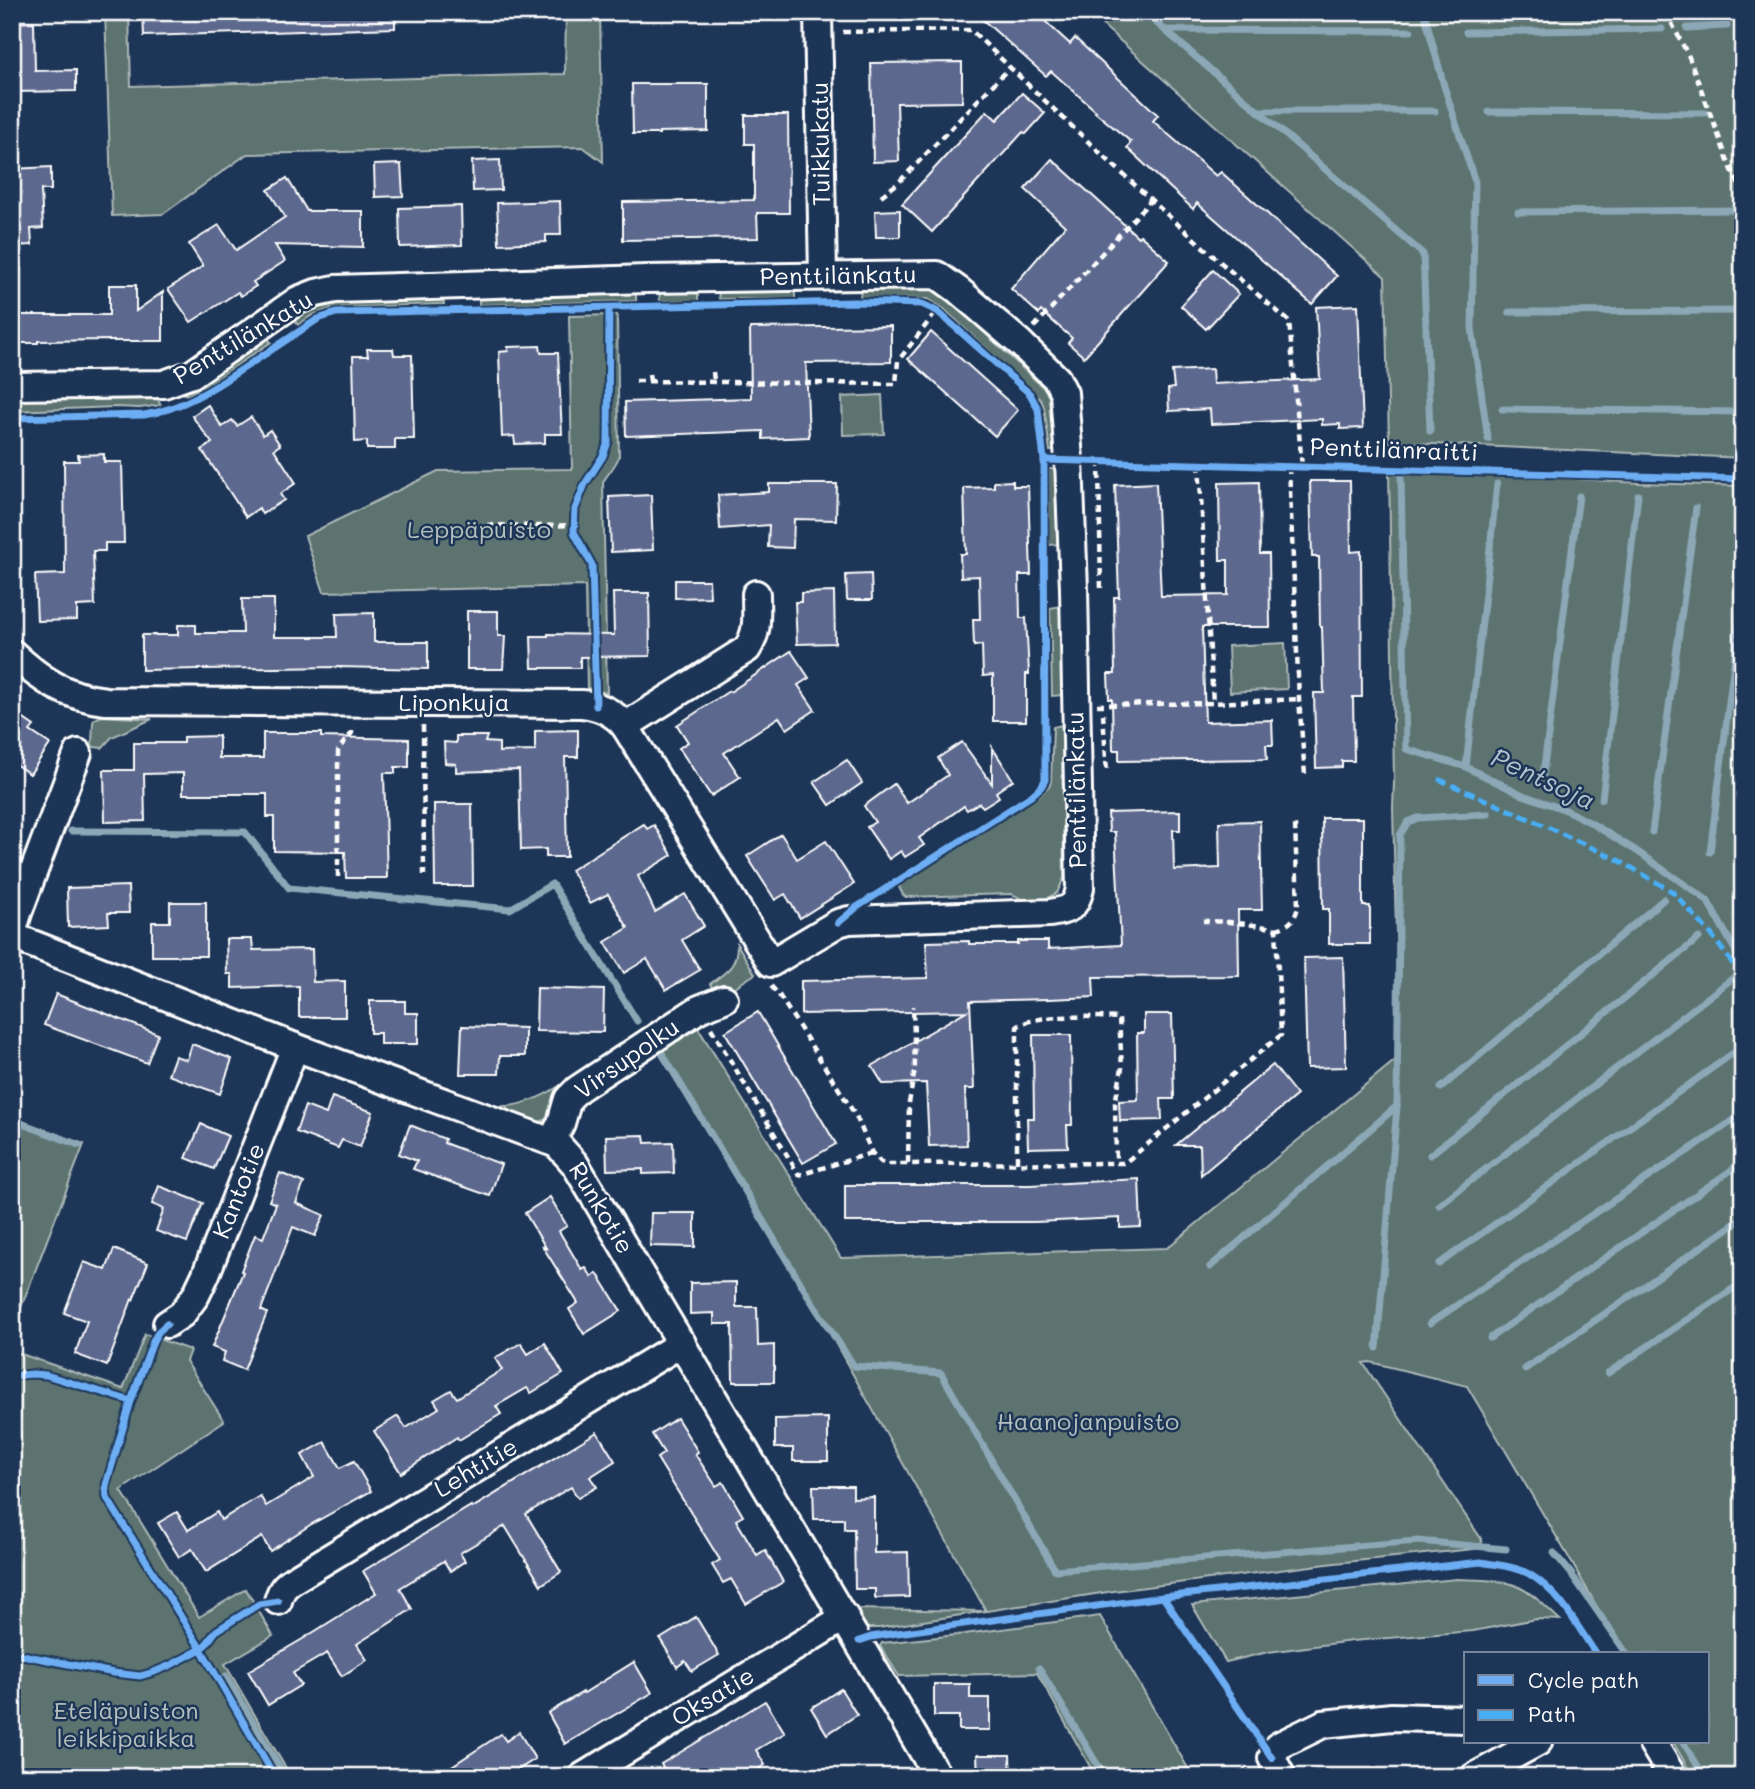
<svg xmlns="http://www.w3.org/2000/svg" width="1755" height="1789" viewBox="0 0 1755 1789" font-family="Mali,sans-serif">
<style>
.green{fill:#5b736f;stroke:#adb9b7;stroke-width:2}
.lines{fill:none;stroke-linecap:round;stroke-linejoin:round}
.stream{stroke:#8ca7b6;stroke-width:7}
.building{fill:#5c678e;stroke:#fff;stroke-width:2}
.minor-casing{stroke:#fff;stroke-width:32}
.path{stroke:#fff;stroke-width:4.5;stroke-dasharray:7 5;stroke-linecap:butt}
.minor{stroke:#1d3557;stroke-width:26}
.quiet{stroke:#49aef6;stroke-width:5;stroke-dasharray:10 5;stroke-linecap:butt}
.cycleway-casing{stroke:#1d3557;stroke-width:11}
.cycleway{stroke:#6dadf4;stroke-width:7}
.labels{text-anchor:middle;stroke-width:5;stroke-linejoin:round;paint-order:stroke}
.street-label{font-size:24px;fill:#fff;stroke:#1d3557}
.park-label{font-size:24px;fill:#b5c0be;stroke:#1d3557}
.water-label{font-size:26px;font-style:italic;fill:#b3c4cf;stroke:#1d3557}
</style>
<rect width="100%" height="100%" fill="#1d3557"/>
<filter id="ink" filterUnits="userSpaceOnUse"><feTurbulence type="fractalNoise" baseFrequency=".0143" numOctaves="2"/><feDisplacementMap in="SourceGraphic" scale="14" xChannelSelector="R" yChannelSelector="G"/><feConvolveMatrix kernelMatrix="1 2 1 2 8 2 1 2 1" color-interpolation-filters="sRGB"/></filter>
<g filter="url(#ink)">
<g class="green">
<path d="M105 12H129L131 86 565 74 566 12H600L603 162 583 147 247 154 163 214 112 216Z"/>
<path d="M1088 12H1743V458L1389 442 1385 277Z"/>
<path d="M861 287H926L946 297 1047 391 1053 399 1057 451H1050L1044 407 1041 400 944 309 928 299 860 298Z"/>
<path d="M718 289H795V299H719Z"/>
<path d="M698 290V301H660L659 291Z"/>
<path d="M636 293V301L479 305V297Z"/>
<path d="M443 297 444 304 332 308 311 316 298 325 295 321 296 316 323 302Z"/>
<path d="M617 315 619 457C615 467 608 473 603 482L607 693 587 688 585 586 324 592 305 536 438 471 572 469 569 316Z"/>
<path d="M267 338 271 342 214 381 188 395 184 394 183 388 260 339Z"/>
<path d="M882 395 884 434 843 435 842 397Z"/>
<path d="M149 396 157 398 161 405 140 408 116 407 12 411V400Z"/>
<path d="M1389 468 1641 483 1743 486V1777H1693L1673 1742H1708V1654H1624L1568 1556 1467 1386 1370 1362 1363 1363 1482 1540 1481 1546 1474 1549 1335 1563 1114 1591 879 1628H866L854 1609 986 1611 815 1307 659 1053 698 1028 841 1258 1167 1248 1399 1057 1393 808 1394 782Z"/>
<path d="M1049 469H1058L1060 544 1049 545Z"/>
<path d="M1061 606 1062 695 1052 696 1050 608Z"/>
<path d="M1285 643 1287 689 1230 692 1228 646Z"/>
<path d="M102 716 152 719 112 737 102 748 94 747 92 745 93 722 95 719Z"/>
<path d="M1062 725 1064 878 1057 893 1042 901 1028 902 1012 894 906 897 903 895 899 887 902 883 1041 794 1050 785 1051 780 1053 727Z"/>
<path d="M737 944 755 974 721 996 717 995 710 984C727 971 737 967 737 944Z"/>
<path d="M559 1086C556 1101 555 1119 537 1123L491 1106C516 1109 539 1099 559 1086Z"/>
<path d="M12 1117 84 1144 12 1331Z"/>
<path d="M145 1334 190 1350 186 1361 224 1421 121 1490 199 1617 246 1589 273 1636 225 1664 291 1777H12V1351L123 1389Z"/>
<path d="M1457 1579C1475 1580 1501 1579 1517 1586 1534 1594 1547 1608 1560 1620L1536 1619 1473 1631 1352 1641 1268 1652 1226 1662 1192 1605Z"/>
<path d="M1100 1616 1193 1777H1096L1037 1673 899 1676 880 1646 882 1643 957 1635Z"/>
</g>
<g class="lines">
<g class="stream">
<path d="M1144 12 1423 254 1430 431"/>
<path d="M1424 12 1444 86 1475 182 1472 328 1488 439"/>
<path d="M1687 28 1727 26"/>
<path d="M1165 30 1411 31"/>
<path d="M1466 32 1662 29"/>
<path d="M1258 111H1435"/>
<path d="M1489 112 1705 113"/>
<path d="M1518 212 1739 210"/>
<path d="M1509 312 1743 311"/>
<path d="M1502 409 1743 412"/>
<path d="M1401 472 1406 749 1466 767"/>
<path d="M1497 484 1466 767 1523 795 1566 810 1591 823 1635 850 1707 900 1743 964"/>
<path d="M1543 774 1579 496"/>
<path d="M1602 799 1638 495"/>
<path d="M71 831 245 832 289 888 510 909 552 884 637 1021"/>
<path d="M1652 832 1696 508"/>
<path d="M1710 852 1743 592"/>
<path d="M662 1053 815 1307 854 1366 941 1373 1055 1570 1418 1541 1506 1549"/>
<path d="M1441 1088 1664 899"/>
<path d="M12 1120 79 1145"/>
<path d="M1430 1155 1699 938"/>
<path d="M1439 1205 1733 978"/>
<path d="M1439 1264 1743 1046"/>
<path d="M1210 1267 1397 1106"/>
<path d="M1430 1323 1743 1114"/>
<path d="M1490 1338 1743 1162"/>
<path d="M1377 1348 1397 1106 1400 835 1408 822 1418 818 1488 814"/>
<path d="M1525 1369 1743 1218"/>
<path d="M1608 1373 1743 1282"/>
<path d="M1554 1553 1570 1572 1627 1654"/>
<path d="M1039 1668 1105 1777"/>
<path d="M226 1676 285 1777"/>
<path d="M1683 1742 1705 1777"/>
<path d="M12 1775 14 1777"/>
</g>
</g>
<g class="building">
<path d="M143 12H395V28L144 36Z"/>
<path d="M974 12H1035L1070 44 1075 38 1158 115 1153 121 1216 176 1221 172 1337 276 1312 304 1197 203 1193 209 1127 148 1131 142 1095 112 1096 111 1051 71 1046 76Z"/>
<path d="M34 22 35 71 76 70V91L12 92V23Z"/>
<path d="M962 62V102L897 103 899 161 873 162 871 63Z"/>
<path d="M632 84H708V131L659 132V134H633Z"/>
<path d="M1022 93 1045 113 1026 134 1023 132 932 232 902 204 987 111 997 120Z"/>
<path d="M745 115H788L789 213H757L758 238 623 240V202L754 200V144H745Z"/>
<path d="M1052 159 1138 237 1140 235 1169 261 1084 357 1068 343 1072 338 1041 311 1039 314 1011 289 1065 226 1025 189Z"/>
<path d="M500 160 501 190 473 191 472 161Z"/>
<path d="M401 164 403 196 375 197 374 165Z"/>
<path d="M51 167V190H41L43 228 31 229 32 245 12 246V169Z"/>
<path d="M287 178 307 211H363V247L275 245 285 261 253 282 256 286 241 296 238 292 191 322 168 289 203 266 189 244 219 225 236 250 285 217 268 190Z"/>
<path d="M560 201 561 235H546V242L499 244 497 203Z"/>
<path d="M461 206 462 245 400 247 399 208Z"/>
<path d="M900 210V237H876L875 211Z"/>
<path d="M1213 270 1239 294 1206 329 1181 306Z"/>
<path d="M109 285H136V311L163 292V341H109V340L38 341V343H12V315H109Z"/>
<path d="M1358 305 1363 428 1340 429V424L1322 425V419L1211 424 1210 409 1169 411 1168 389 1174 388 1172 371 1212 369 1213 384 1320 379 1316 307Z"/>
<path d="M891 326V362L806 363 809 437 763 439V431L626 436 625 402 751 398 750 328Z"/>
<path d="M931 332 1018 410 995 436 908 359Z"/>
<path d="M540 346 541 353H558L562 434H545V443L515 444 514 436 502 437 499 352 508 351V347Z"/>
<path d="M367 349H393L394 355H412L414 439H395V449H367V441L355 442 353 356H368Z"/>
<path d="M208 405 222 427 232 420 237 426 251 417 263 435 270 430 280 445 274 449 296 483 280 494 284 500 262 514 259 508 246 517 202 450 212 443 192 416Z"/>
<path d="M104 454V462H122L124 543H105V551H93L95 605 77 606V620L37 621 35 575 65 574 64 461H79L78 455Z"/>
<path d="M1013 481V486H1028L1031 575H1019L1020 618H1026L1029 674H1026V721H993V675L983 676 982 645 974 646 973 619H980L979 576 961 577 960 554H966L964 488 994 487V482Z"/>
<path d="M1310 481H1350L1351 552 1361 551 1362 697H1353L1354 761H1342V767L1316 768 1314 693H1324L1322 627H1320L1319 557H1312Z"/>
<path d="M1259 482 1260 554H1269L1270 627H1202L1205 722 1272 720 1273 745H1266L1267 759 1119 761V750H1113L1112 699H1109L1108 674H1115L1114 597H1119L1115 485 1156 483 1161 596 1228 595V560H1220L1219 483Z"/>
<path d="M769 484H837L836 520 794 519 793 548 768 547 769 525 720 529 718 495 769 492Z"/>
<path d="M651 495 653 550 611 552 609 497Z"/>
<path d="M871 574 872 600H847L846 575Z"/>
<path d="M675 580H709L710 597 675 598Z"/>
<path d="M834 592 835 643 797 644 795 602H801V593Z"/>
<path d="M613 593H649L650 656 580 657V668H532L531 636H548V634L614 635Z"/>
<path d="M242 599H274V637H337L336 614 374 613V642H428V669L337 667 142 670V635H178V625H196V633H243Z"/>
<path d="M467 611H498V636H505L503 669H467Z"/>
<path d="M791 651 809 678 798 685 815 710 787 729 779 717 724 753 740 777 711 796 679 748 688 742 677 725 729 691 730 692Z"/>
<path d="M12 711 34 726 30 731 50 744 30 774 12 762Z"/>
<path d="M578 730V757H565L567 857H546V849L521 850 519 770 456 772V764L445 763 444 742 456 743V736H487L485 742 499 743V752L535 751V731Z"/>
<path d="M263 733H321V737L409 739V767H395V773H384L387 878H346L345 852 274 851V817H267V794H183V773L144 774 145 821 105 822 104 770H134V743H183V737L219 736V758H263Z"/>
<path d="M962 742 992 784V747L1013 780 996 792 999 797 983 807 979 803 967 810 964 806 919 838 924 845 905 857 901 851 889 859 867 827 875 822 864 806 894 784 907 803 948 775 938 758Z"/>
<path d="M847 760 862 783 830 805 814 782Z"/>
<path d="M434 804H472L473 886H435Z"/>
<path d="M1180 811V830H1173L1174 870 1220 868 1219 822 1260 821 1262 910H1238L1239 976 1093 977 1094 997 1049 999 970 1001 974 1089H965L967 1145 929 1146 926 1083 883 1084 872 1066 966 1011 801 1014V981L928 978 926 942 969 941V944H1018V941H1048V949L1121 945 1115 832H1109L1108 813Z"/>
<path d="M1322 818H1363V906H1370V944H1329V909H1323Z"/>
<path d="M644 824 647 829 654 825 672 855 638 876 655 912 685 894 704 926 682 940 700 970 666 990 647 959 624 973 605 942 628 928 608 894 590 903 571 870Z"/>
<path d="M781 834 797 859 826 841 854 884 800 918 785 894 775 900 747 856Z"/>
<path d="M128 886 129 913H108L109 925 68 927 67 888Z"/>
<path d="M170 902H206V956H152V922H170Z"/>
<path d="M226 939H252L253 950 312 949 313 982 345 981V1017H299V986L232 988V974H227Z"/>
<path d="M1343 957 1346 1067 1307 1068 1304 958Z"/>
<path d="M537 988 604 990 603 1032 536 1031Z"/>
<path d="M56 994 158 1034 147 1063 44 1025Z"/>
<path d="M370 1001H405V1013H418V1044H380V1033H370Z"/>
<path d="M758 1012 836 1144 803 1163 725 1032Z"/>
<path d="M1144 1014H1172L1174 1099H1161L1162 1120 1120 1121 1119 1101 1138 1100 1137 1033H1144Z"/>
<path d="M462 1026 525 1028V1056H500L499 1074H460Z"/>
<path d="M1033 1035H1071L1072 1125H1067L1068 1147 1028 1148 1027 1118H1034Z"/>
<path d="M192 1044 232 1059 220 1094 168 1075 175 1056 187 1060Z"/>
<path d="M1273 1065 1297 1095 1201 1175 1200 1145H1176Z"/>
<path d="M332 1097 373 1112 360 1147 342 1140 338 1148 296 1132 305 1106 326 1114Z"/>
<path d="M201 1124 228 1136 214 1169 186 1158Z"/>
<path d="M410 1125 445 1139 444 1143 501 1164 490 1196 413 1169 417 1161 399 1154Z"/>
<path d="M644 1135 645 1143 673 1142 674 1173 643 1174V1169L607 1170 606 1136Z"/>
<path d="M280 1173 304 1183 296 1203 324 1215 315 1236 293 1227 261 1310 267 1313 244 1370 222 1361 225 1352 212 1347 243 1272 241 1271 255 1235 263 1238 276 1204 269 1201Z"/>
<path d="M1139 1179 1141 1227 1120 1228V1218L1035 1222H845V1185H1030Z"/>
<path d="M159 1186 203 1203 187 1242 156 1231 164 1209 152 1204Z"/>
<path d="M550 1197 567 1226 559 1231 582 1270 586 1268 592 1277 597 1273 621 1311 584 1334 569 1309 578 1303 543 1247 546 1248 525 1213Z"/>
<path d="M651 1213H695V1247L650 1246Z"/>
<path d="M114 1249 148 1263 133 1300 132 1299 107 1366 75 1354 87 1321 64 1313 84 1262 106 1270Z"/>
<path d="M736 1282V1307H757L758 1346 774 1345V1382H733L732 1324H714V1313L690 1314V1283Z"/>
<path d="M521 1343 528 1354 545 1343 563 1374 531 1393 527 1388 496 1406 501 1414 459 1440 457 1437 401 1473 374 1431 398 1416 406 1428 439 1408 434 1400 451 1390 457 1398 502 1370 495 1358Z"/>
<path d="M677 1418 698 1452 695 1454 716 1486 723 1482 743 1516 736 1520 757 1555 765 1550 783 1582 746 1604 731 1579 723 1583 712 1565 720 1560 657 1458 664 1453 652 1434Z"/>
<path d="M828 1418V1461H793V1448H775V1419Z"/>
<path d="M597 1432 615 1461 590 1477 597 1487 578 1498 571 1487 526 1514 561 1572 541 1585 505 1526 460 1553 465 1561 450 1571 444 1561 400 1588 412 1609 357 1644 367 1660 342 1676 327 1653 293 1673 301 1685 268 1705 248 1671 301 1640 376 1593 363 1571 471 1506 472 1508Z"/>
<path d="M325 1442 340 1468 354 1461 371 1491 310 1525 270 1551 262 1537 206 1572 192 1549 179 1557 158 1523 177 1512 188 1530 217 1512 221 1520 260 1496 266 1506 314 1477 302 1455Z"/>
<path d="M813 1486H853V1498L874 1497V1553L908 1552 909 1597 875 1598V1589H855L854 1529H844V1519H814Z"/>
<path d="M696 1617 719 1655 692 1671 685 1661 677 1667 660 1639Z"/>
<path d="M634 1662 652 1693 565 1744 548 1713 583 1692 584 1693Z"/>
<path d="M934 1684H970V1698H990V1730H959V1716H934Z"/>
<path d="M841 1689 857 1715 827 1734 811 1708Z"/>
<path d="M765 1701 785 1733 756 1750 765 1765 746 1777H669L661 1764Z"/>
<path d="M519 1732 535 1759 507 1777H435L501 1734 506 1741Z"/>
<path d="M977 1755H1010L1011 1777H978Z"/>
</g>
<g class="lines">
<g class="minor-casing">
<g id="minor">
<path d="M818 12 823 276"/>
<path d="M12 386 164 384 192 374 298 300 316 293 335 289 647 279 937 275 958 290 1020 343 1057 379 1064 393 1069 460 1074 589 1080 888C1076 908 1069 910 1050 913L849 920 838 923 771 963 625 726C614 712 600 706 582 704L106 701C66 697 41 680 12 653"/>
<path d="M625 726 747 649C759 631 756 616 756 594"/>
<path d="M12 933 18 913 78 753"/>
<path d="M12 936 295 1047 557 1144 575 1164 938 1777"/>
<path d="M552 1141 561 1123 568 1099 578 1089 699 1009 724 999"/>
<path d="M167 1324 182 1314 196 1295 206 1274 295 1047"/>
<path d="M278 1601C281 1590 284 1586 293 1580L682 1343"/>
<path d="M1652 1742 1673 1777"/>
<path d="M582 1777 845 1617"/>
<path d="M1282 1777 1272 1758 1278 1746 1323 1724 1392 1717 1466 1719"/>
<path d="M1474 1777 1538 1742"/>
</g>
</g>
<g class="path">
<path d="M1666 12 1689 57 1728 161 1743 195"/>
<path d="M843 32 971 30C1074 129 1179 229 1289 321L1302 467"/>
<path d="M881 196 898 183 1010 67"/>
<path d="M1034 327 1152 199"/>
<path d="M713 372 714 381"/>
<path d="M649 374 650 381"/>
<path d="M636 381 896 384 898 361 937 311"/>
<path d="M1099 461 1101 593"/>
<path d="M1199 464 1213 703"/>
<path d="M1289 467 1299 699 1305 775"/>
<path d="M487 525 541 526 574 525"/>
<path d="M1097 705 1213 703 1299 699"/>
<path d="M1103 714 1107 773"/>
<path d="M423 725 424 875"/>
<path d="M338 877V751L340 747 352 733V726"/>
<path d="M1276 929C1290 926 1295 919 1298 907L1295 824"/>
<path d="M771 986 779 995 856 1116 872 1153 881 1162 889 1164 1123 1163 1127 1161 1281 1035 1276 929C1252 924 1228 921 1203 921"/>
<path d="M711 1028 799 1175 872 1153"/>
<path d="M1017 1162V1027C1033 1013 1096 1017 1119 1018L1122 1068 1115 1103 1116 1162"/>
<path d="M908 1163 909 1103 915 1069 913 1006"/>
</g>
<use href="#minor" class="minor"/>
<path class="quiet" d="M1438 779 1550 828 1622 862 1673 892 1711 934 1743 978"/>
<g class="cycleway-casing">
<g id="cycleway">
<path d="M12 418 144 415C184 409 217 386 250 364 273 349 295 334 318 319L336 313 855 302 922 304 937 311 1030 394 1038 409 1044 460 1045 780 1041 787 1031 796 857 907 838 923"/>
<path d="M1044 460 1743 479"/>
<path d="M596 706 592 565 574 532 575 509 585 484 603 456 608 442 609 308"/>
<path d="M167 1324 159 1331 154 1339 131 1401 106 1485 107 1498 201 1649 275 1777"/>
<path d="M12 1376 32 1374 46 1375 131 1401"/>
<path d="M1163 1597 1272 1758"/>
<path d="M859 1641 871 1637 890 1634 1163 1597 1481 1562C1496 1565 1515 1566 1529 1574 1560 1592 1577 1626 1596 1654"/>
<path d="M12 1653 114 1673 140 1676 154 1672 171 1665 201 1649 207 1643 216 1631 259 1604 278 1601"/>
</g>
</g>
<use href="#cycleway" class="cycleway"/>
</g>
</g>
<g class="labels">
<g class="street-label">
<text transform="translate(821 144) rotate(-91)" y="8">Tuikkukatu</text>
<text transform="translate(838 276) rotate(-1)" y="8">Penttilänkatu</text>
<text transform="translate(243 338) rotate(-31)" y="8">Penttilänkatu</text>
<text transform="translate(1394 450) rotate(2)" y="8">Penttilänraitti</text>
<text x="454" y="711">Liponkuja</text>
<text transform="translate(1077 790) rotate(-91)" y="8">Penttilänkatu</text>
<text transform="translate(627 1059) rotate(-35)" y="8">Virsupolku</text>
<text transform="translate(239 1191) rotate(-68)" y="8">Kantotie</text>
<text transform="translate(601 1208) rotate(59)" y="8">Runkotie</text>
<text transform="translate(476 1468) rotate(-31)" y="8">Lehtitie</text>
<text transform="translate(713 1697) rotate(-31)" y="8">Oksatie</text>
</g>
<g class="park-label">
<text x="479" y="538">Leppäpuisto</text>
<text x="1088" y="1430">Haanojanpuisto</text>
<text x="126" y="1719">Eteläpuiston<tspan x="126" dy="28">leikkipaikka</tspan></text>
</g>
<g class="water-label">
<text transform="translate(1543 779) rotate(25)" y="9">Pentsoja</text>
</g>
</g>
<rect width="1755" height="1789" fill="none" stroke="#1d3557" stroke-width="42"/>
<rect x="21" y="21" width="1713" height="1747" fill="none" stroke="#fff" stroke-width="2.5" filter="url(#ink)"/>
<rect x="1464" y="1652" width="245" height="91" fill="#1d3557" stroke="#77869a" stroke-width="2"/>
<rect x="1478" y="1675" width="35" height="10" fill="#6dadf4" stroke="#77869a" stroke-width="2"/>
<text x="1528" y="1688" font-size="21" fill="#ffffff">Cycle path</text>
<rect x="1478" y="1710" width="35" height="10" fill="#49aef6" stroke="#77869a" stroke-width="2"/>
<text x="1528" y="1722" font-size="21" fill="#ffffff">Path</text>
</svg>
